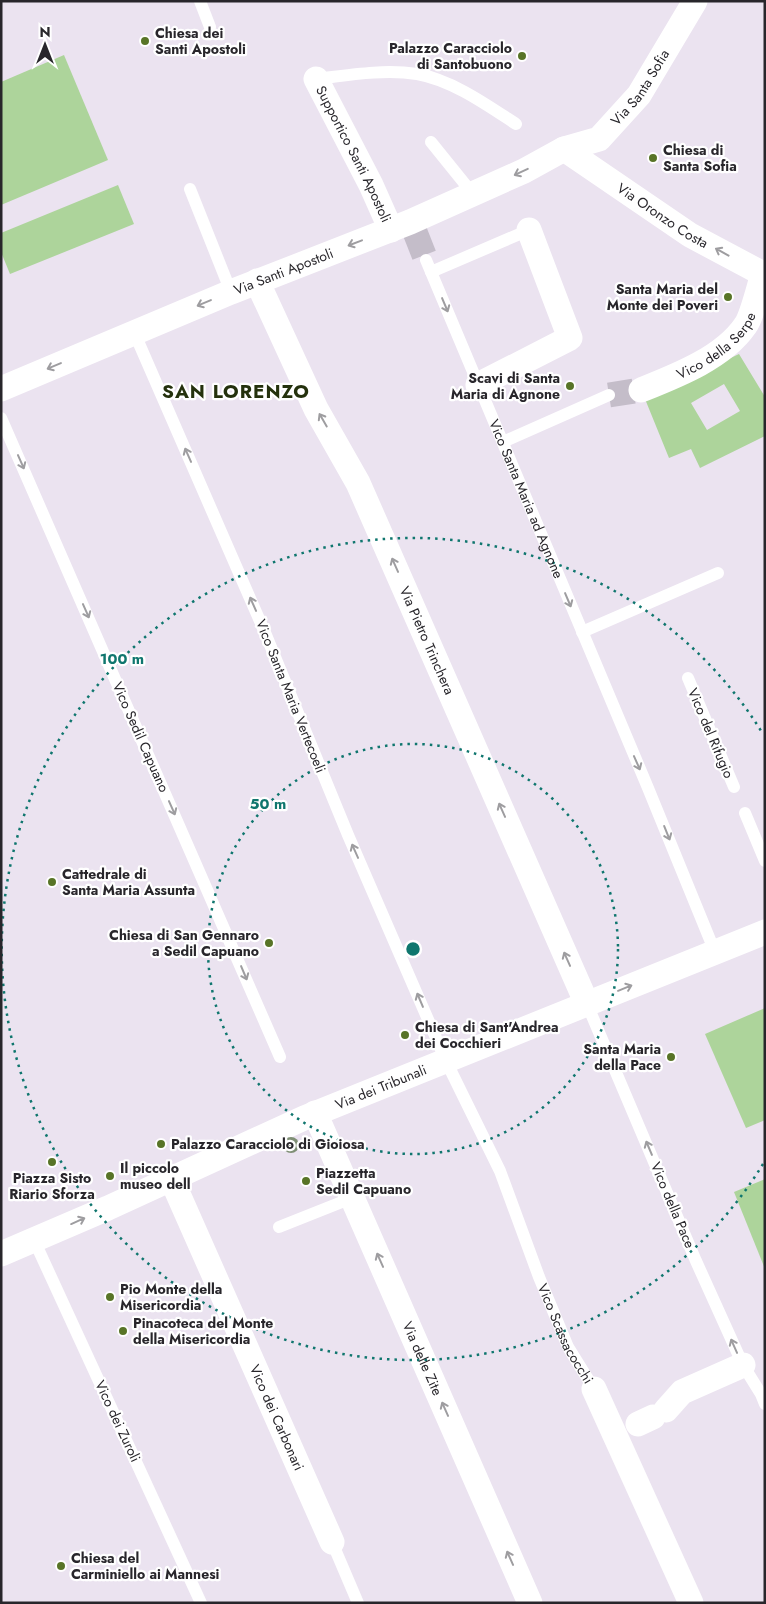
<svg xmlns="http://www.w3.org/2000/svg" width="766" height="1604" viewBox="0 0 766 1604" font-family="Jost,sans-serif">
<style>
.green{fill:#add49b;fill-rule:evenodd}
.lines{fill:none;stroke-linecap:round;stroke-linejoin:round}
.street-tunnel{stroke:#c4bdc9;stroke-width:25;stroke-dasharray:25 12;stroke-linecap:butt}
.lane{stroke:#fff;stroke-width:12}
.street{stroke:#fff;stroke-width:25}
.tree{fill:#7f8f75}
.oneway{stroke:#9e9da0}
.ring{fill:none;stroke:#0f766e;stroke-width:2.5;stroke-dasharray:2.5 5}
.poi-dot{fill:#587427;stroke:#fff;stroke-width:2}
.labels{text-anchor:middle;stroke-width:4.5;stroke-linejoin:round;paint-order:stroke}
.poi-label{font-size:14px;font-weight:bold;fill:#28262b;stroke:#fff;text-anchor:start}
.street-label{font-size:14px;fill:#28262b;stroke:#fff}
.district-label{font-size:19px;font-weight:bold;letter-spacing:1px;fill:#24310d;stroke:#fff}
.centre{fill:#0f766e;stroke:#fff;stroke-width:2.5}
.ring-label{font-size:15px;text-anchor:middle;font-weight:bold;fill:#0f766e;stroke:#fff;stroke-width:4.5;stroke-linejoin:round;paint-order:stroke}
</style>
<rect width="100%" height="100%" fill="#ebe3f0"/>
<g class="green">
<path d="M64 55 108 160 1 205V82Z"/>
<path d="M118 185 134 224 10 274 1 252V233Z"/>
<path d="M739 354 765 397V436L700 468 691 449 669 458 645 399ZM724 384 740 411 707 430 691 403Z"/>
<path d="M765 1008V1120L746 1128 705 1034Z"/>
<path d="M765 1179V1269L734 1192Z"/>
</g>
<g class="lines">
<g class="street-tunnel">
<path d="M415 232 426 260"/>
<path d="M609 395 641 390"/>
</g>
<g class="lane">
<path d="M200 1 210 27"/>
<path d="M316 79C349 75 384 69 417 74 452 80 487 105 516 124"/>
<path d="M431 142 473 194"/>
<path d="M190 189 231 292"/>
<path id="s1" d="M426 260 648 788 715 952"/>
<path d="M431 272 529 230"/>
<path id="s2" d="M134 332 266 635 348 835 446 1061 500 1171 539 1277 568 1347 594 1389"/>
<path d="M1 418 280 1057"/>
<path d="M503 442 609 395"/>
<path d="M582 632 718 573"/>
<path d="M688 678 734 787"/>
<path d="M745 813 765 861"/>
<path d="M587 1004 696 1261 743 1365 761 1394 765 1404"/>
<path d="M279 1227 352 1198"/>
<path d="M34 1240 201 1603"/>
<path d="M332 1542 358 1603"/>
</g>
<g class="street">
<path id="s3" d="M316 79 371 185 391 230"/>
<path id="s4" d="M564 149 690 235 765 275"/>
<path id="s5" d="M257 281 316 409 358 483 587 1004"/>
<path d="M478 385 570 338 529 230"/>
<path id="s6" d="M1 389 231 292 410 222 524 171 564 149 599 139 639 95 695 1"/>
<path id="s7" d="M641 390C676 376 723 358 745 326 752 317 759 286 763 274"/>
<path id="s8" d="M315 1113 530 1603"/>
<path id="s9" d="M171 1178 332 1542"/>
<path id="s10" d="M1 1254 108 1208 304 1118 765 932"/>
<path d="M594 1389 691 1603"/>
<path d="M666 1410 682 1392 743 1365"/>
<path d="M638 1424 653 1417"/>
</g>
</g>
<circle class="tree" cx="291" cy="1145" r="8"/>
<defs><path id="oneway-shaft" d="M-6 0H5M1.5-3L5.5 0L1.5 3" fill="none" stroke-width="1.6" stroke-linecap="round" stroke-linejoin="round" transform="scale(1.25)"/></defs>
<g class="oneway">
<use href="#oneway-shaft" transform="translate(521 172) rotate(155)"/>
<use href="#oneway-shaft" transform="translate(355 243) rotate(159)"/>
<use href="#oneway-shaft" transform="translate(722 252) rotate(-151)"/>
<use href="#oneway-shaft" transform="translate(204 303) rotate(157)"/>
<use href="#oneway-shaft" transform="translate(445 305) rotate(67)"/>
<use href="#oneway-shaft" transform="translate(54 366) rotate(157)"/>
<use href="#oneway-shaft" transform="translate(323 420) rotate(-120)"/>
<use href="#oneway-shaft" transform="translate(188 455) rotate(-114)"/>
<use href="#oneway-shaft" transform="translate(21 462) rotate(66)"/>
<use href="#oneway-shaft" transform="translate(395 565) rotate(-114)"/>
<use href="#oneway-shaft" transform="translate(568 600) rotate(67)"/>
<use href="#oneway-shaft" transform="translate(253 604) rotate(-114)"/>
<use href="#oneway-shaft" transform="translate(86 611) rotate(66)"/>
<use href="#oneway-shaft" transform="translate(637 763) rotate(66)"/>
<use href="#oneway-shaft" transform="translate(172 808) rotate(66)"/>
<use href="#oneway-shaft" transform="translate(502 810) rotate(-114)"/>
<use href="#oneway-shaft" transform="translate(667 833) rotate(68)"/>
<use href="#oneway-shaft" transform="translate(355 851) rotate(-114)"/>
<use href="#oneway-shaft" transform="translate(567 959) rotate(-114)"/>
<use href="#oneway-shaft" transform="translate(244 973) rotate(67)"/>
<use href="#oneway-shaft" transform="translate(625 988) rotate(-22)"/>
<use href="#oneway-shaft" transform="translate(420 1000) rotate(-113)"/>
<use href="#oneway-shaft" transform="translate(649 1148) rotate(-113)"/>
<use href="#oneway-shaft" transform="translate(78 1221) rotate(-24)"/>
<use href="#oneway-shaft" transform="translate(380 1260) rotate(-114)"/>
<use href="#oneway-shaft" transform="translate(734 1346) rotate(-114)"/>
<use href="#oneway-shaft" transform="translate(445 1409) rotate(-114)"/>
<use href="#oneway-shaft" transform="translate(510 1558) rotate(-114)"/>
</g>
<g class="ring">
<circle cx="413" cy="949" r="205"/>
<path d="M763 1164A411 411 0 1 1 763 734"/>
</g>
<g class="poi-dot">
<circle cx="145" cy="41" r="5"/>
<circle cx="522" cy="56" r="5"/>
<circle cx="653" cy="158" r="5"/>
<circle cx="728" cy="297" r="5"/>
<circle cx="570" cy="386" r="5"/>
<circle cx="52" cy="882" r="5"/>
<circle cx="269" cy="943" r="5"/>
<circle cx="405" cy="1035" r="5"/>
<circle cx="671" cy="1057" r="5"/>
<circle cx="161" cy="1144" r="5"/>
<circle cx="52" cy="1162" r="5"/>
<circle cx="110" cy="1176" r="5"/>
<circle cx="306" cy="1181" r="5"/>
<circle cx="110" cy="1297" r="5"/>
<circle cx="123" cy="1331" r="5"/>
<circle cx="61" cy="1566" r="5"/>
</g>
<g class="labels">
<g class="poi-label">
<text x="155" y="38">Chiesa dei<tspan x="155" dy="16">Santi Apostoli</tspan></text>
<text x="512" y="53" text-anchor="end">Palazzo Caracciolo<tspan x="512" dy="16">di Santobuono</tspan></text>
<text x="663" y="155">Chiesa di<tspan x="663" dy="16">Santa Sofia</tspan></text>
<text x="718" y="294" text-anchor="end">Santa Maria del<tspan x="718" dy="16">Monte dei Poveri</tspan></text>
<text x="560" y="383" text-anchor="end">Scavi di Santa<tspan x="560" dy="16">Maria di Agnone</tspan></text>
<text x="62" y="879">Cattedrale di<tspan x="62" dy="16">Santa Maria Assunta</tspan></text>
<text x="259" y="940" text-anchor="end">Chiesa di San Gennaro<tspan x="259" dy="16">a Sedil Capuano</tspan></text>
<text x="415" y="1032">Chiesa di Sant'Andrea<tspan x="415" dy="16">dei Cocchieri</tspan></text>
<text x="661" y="1054" text-anchor="end">Santa Maria<tspan x="661" dy="16">della Pace</tspan></text>
<text x="171" y="1149">Palazzo Caracciolo di Gioiosa</text>
<text x="120" y="1173">Il piccolo<tspan x="120" dy="16">museo dell</tspan></text>
<text x="316" y="1178">Piazzetta<tspan x="316" dy="16">Sedil Capuano</tspan></text>
<text x="52" y="1183" text-anchor="middle">Piazza Sisto<tspan x="52" dy="16">Riario Sforza</tspan></text>
<text x="120" y="1294">Pio Monte della<tspan x="120" dy="16">Misericordia</tspan></text>
<text x="133" y="1328">Pinacoteca del Monte<tspan x="133" dy="16">della Misericordia</tspan></text>
<text x="71" y="1563">Chiesa del<tspan x="71" dy="16">Carminiello ai Mannesi</tspan></text>
</g>
<g class="street-label">
<text dy="5" stroke="none"><textPath href="#s6" startOffset="715">Via Santa Sofia</textPath></text>
<text dy="5" stroke="none"><textPath href="#s3" startOffset="84">Supportico Santi Apostoli</textPath></text>
<text dy="5" stroke="none"><textPath href="#s4" startOffset="119">Via Oronzo Costa</textPath></text>
<text dy="5" stroke="none"><textPath href="#s6" startOffset="306">Via Santi Apostoli</textPath></text>
<text dy="5" stroke="none"><textPath href="#s7" startOffset="89">Vico della Serpe</textPath></text>
<text dy="5" stroke="none"><textPath href="#s1" startOffset="259">Vico Santa Maria ad Agnone</textPath></text>
<text dy="5" stroke="none"><textPath href="#s5" startOffset="398">Via Pietro Trinchera</textPath></text>
<text transform="translate(291 696) rotate(68)" y="5">Vico Santa Maria Vertecoeli</text>
<text transform="translate(711 733) rotate(67)" y="5">Vico del Rifugio</text>
<text transform="translate(141 737) rotate(66)" y="5">Vico Sedil Capuano</text>
<text dy="5" stroke="none"><textPath href="#s10" startOffset="415">Via dei Tribunali</textPath></text>
<text transform="translate(673 1205) rotate(67)" y="5">Vico della Pace</text>
<text dy="5" stroke="none"><textPath href="#s2" startOffset="1091">Vico Scassacocchi</textPath></text>
<text dy="5" stroke="none"><textPath href="#s8" startOffset="268">Via delle Zite</textPath></text>
<text dy="5" stroke="none"><textPath href="#s9" startOffset="262">Vico dei Carbonari</textPath></text>
<text transform="translate(118 1421) rotate(65)" y="5">Vico dei Zuroli</text>
</g>
<g class="district-label">
<text x="236" y="398">SAN LORENZO</text>
</g>
</g>
<circle cx="413" cy="949" r="8" class="centre"/>
<g class="ring-label">
<text x="122" y="664">100 m</text>
<text x="268" y="809">50 m</text>
</g>
<rect width="766" height="1604" fill="none" stroke="#28262b" stroke-width="5"/>
<g transform="translate(45 45)" stroke="#ffffff" stroke-width="4" paint-order="stroke">
<path d="M0-4L9 19L0 12L-9 19Z" fill="#28262b"/>
<text y="-8" font-size="14" font-weight="bold" text-anchor="middle" fill="#28262b">N</text>
</g>
</svg>
